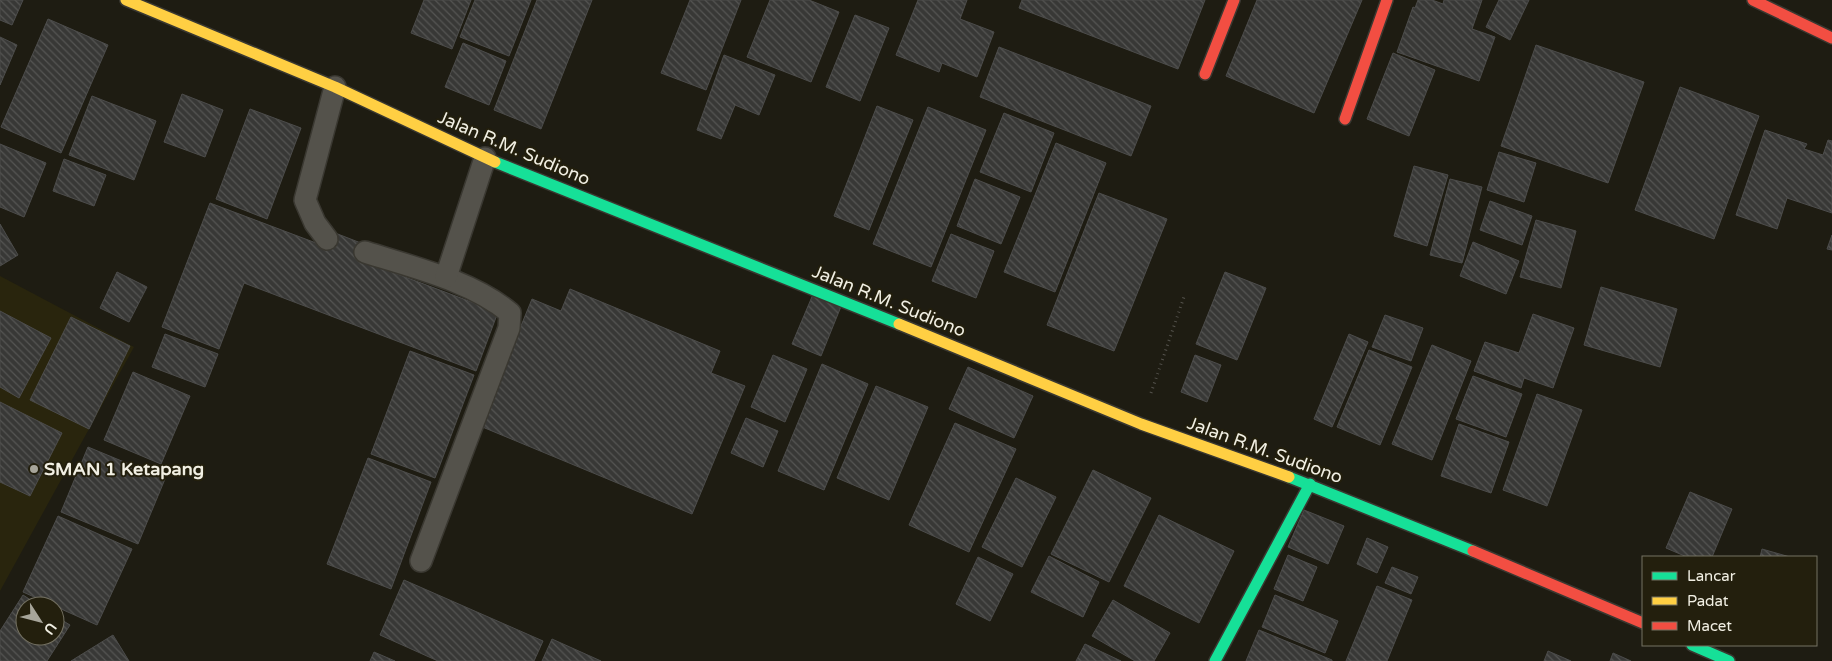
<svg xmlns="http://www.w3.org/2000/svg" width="1832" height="661" viewBox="0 0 1832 661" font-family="'Varela Round',sans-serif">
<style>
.built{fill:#29250d}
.building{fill:url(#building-back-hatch);stroke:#4c4c4b}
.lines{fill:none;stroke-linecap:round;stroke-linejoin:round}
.lane-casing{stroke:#3a3831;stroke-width:24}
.fast-casing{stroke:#3a3831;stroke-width:14}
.slow-casing{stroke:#3a3831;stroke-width:14}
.jam-casing{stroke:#3a3831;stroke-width:14}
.path{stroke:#54524c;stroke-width:3;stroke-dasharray:1 4;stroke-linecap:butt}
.lane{stroke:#54524b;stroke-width:21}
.fast{stroke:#16e098;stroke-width:11}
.slow{stroke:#ffcf43;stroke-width:11}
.jam{stroke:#f24e42;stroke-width:11}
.poi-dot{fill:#a7a59a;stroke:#231f0d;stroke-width:2}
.labels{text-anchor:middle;stroke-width:4;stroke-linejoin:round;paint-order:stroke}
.street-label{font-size:18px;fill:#f1efe3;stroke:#231f0d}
.poi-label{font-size:18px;font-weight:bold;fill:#f1efe3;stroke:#231f0d;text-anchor:start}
</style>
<defs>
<pattern id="building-back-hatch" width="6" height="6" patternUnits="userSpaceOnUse" patternTransform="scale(1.25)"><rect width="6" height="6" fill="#383836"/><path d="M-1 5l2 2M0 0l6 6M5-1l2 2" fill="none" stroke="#555553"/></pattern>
</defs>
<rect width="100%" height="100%" fill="#1e1c12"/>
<path class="built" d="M0 276 134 347 0 591Z"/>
<g class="building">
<path d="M0 0H23L12 25 0 20Z"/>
<path d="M424 0H471L452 49 411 33Z"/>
<path d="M475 0H531L509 56 460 37Z"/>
<path d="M537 0H592L541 129 494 110Z"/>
<path d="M690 0H741L706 90 661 73Z"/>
<path d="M770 0H809L839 12 811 82 747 57Z"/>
<path d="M918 0H967L960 19 994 32 977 77 942 63 939 72 896 55Z"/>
<path d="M1022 0H1205L1178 69 1019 8Z"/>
<path d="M1257 0H1362L1314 113 1226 76Z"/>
<path d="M1418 0H1432L1443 4 1444 0H1482L1472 29 1495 37 1479 81 1397 52 1413 7 1415 8Z"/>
<path d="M1499 0H1529L1510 40 1486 27Z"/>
<path d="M855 15 889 28 860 101 826 87Z"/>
<path d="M48 19 108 45 61 153 1 127Z"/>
<path d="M0 37 17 45 0 85Z"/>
<path d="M463 43 506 61 489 105 445 87Z"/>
<path d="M1536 45 1644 82 1608 183 1501 146Z"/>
<path d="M999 47 1151 106 1131 156 980 97Z"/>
<path d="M1393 53 1435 70 1409 136 1367 119Z"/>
<path d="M724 55 775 75 759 115 735 105 721 139 697 130Z"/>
<path d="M1680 87 1759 116 1714 239 1635 210Z"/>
<path d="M182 94 223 110 205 157 164 142Z"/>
<path d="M92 96 156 121 134 180 69 155Z"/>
<path d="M877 106 913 120 869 230 834 216Z"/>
<path d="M928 107 986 130 931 267 873 244Z"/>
<path d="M250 109 301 128 267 219 216 199Z"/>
<path d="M1004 113 1054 133 1031 192 980 172Z"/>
<path d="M1765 130 1807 144 1804 149 1823 155 1828 140 1832 141V213L1787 198 1777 229 1736 215Z"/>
<path d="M1056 143 1106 163 1055 292 1004 272Z"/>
<path d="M0 144 46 163 24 217 0 207Z"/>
<path d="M1499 152 1536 163 1524 202 1487 190Z"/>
<path d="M64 159 106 175 94 206 53 191Z"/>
<path d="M1414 166 1448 175 1427 246 1394 236Z"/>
<path d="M975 179 1020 197 1001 244 957 226Z"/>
<path d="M1450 179 1482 187 1462 263 1430 255Z"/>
<path d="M1099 193 1167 219 1114 351 1047 325Z"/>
<path d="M1490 201 1532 216 1522 245 1480 230Z"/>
<path d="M210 203 324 246 330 231 366 245 360 260 498 312 476 371 244 283 219 349 162 327Z"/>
<path d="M1536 220 1576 231 1561 288 1520 277Z"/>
<path d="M0 224 18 255 0 266Z"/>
<path d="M951 234 994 251 976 298 932 281Z"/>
<path d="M1832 235V250L1827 249Z"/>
<path d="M1473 242 1519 261 1506 294 1460 276Z"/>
<path d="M117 272 147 287 129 322 100 308Z"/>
<path d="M1225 272 1266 288 1237 360 1196 344Z"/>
<path d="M1601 287 1677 309 1660 367 1584 345Z"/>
<path d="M570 289 720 351 711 373 745 386 692 514 480 426 532 299 561 311Z"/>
<path d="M814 292 842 304 821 356 792 344Z"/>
<path d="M0 311 51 338 19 398 0 387Z"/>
<path d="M1533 314 1574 328 1553 388 1524 378 1521 388 1474 371 1485 342 1519 353Z"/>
<path d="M1385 315 1423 328 1411 361 1372 347Z"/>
<path d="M71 317 130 346 89 429 30 400Z"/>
<path d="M165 334 218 354 205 387 152 367Z"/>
<path d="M1349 334 1368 342 1332 427 1314 419Z"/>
<path d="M1432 345 1471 361 1432 460 1392 444Z"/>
<path d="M1369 350 1412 367 1380 445 1337 427Z"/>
<path d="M410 351 474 375 435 478 371 454Z"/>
<path d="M773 355 807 369 785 422 751 407Z"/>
<path d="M1195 355 1221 365 1207 402 1181 392Z"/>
<path d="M822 364 868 384 824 490 778 471Z"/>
<path d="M968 367 1033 396 1014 438 949 409Z"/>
<path d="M133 372 190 396 161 464 104 440Z"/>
<path d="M1473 376 1522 394 1506 437 1456 419Z"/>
<path d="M876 386 928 407 889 500 837 478Z"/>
<path d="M1537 394 1582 410 1547 506 1503 490Z"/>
<path d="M0 402 62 433 30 496 0 482Z"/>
<path d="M746 418 778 431 763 467 731 453Z"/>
<path d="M955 423 1016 449 969 552 909 525Z"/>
<path d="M1459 424 1509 442 1491 493 1441 476Z"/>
<path d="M88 447 165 479 138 544 61 512Z"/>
<path d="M368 458 431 482 391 589 327 564Z"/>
<path d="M1093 470 1151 498 1109 582 1051 554Z"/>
<path d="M1016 478 1056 497 1022 567 982 547Z"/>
<path d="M1690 492 1732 509 1712 557H1687L1666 548Z"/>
<path d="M1304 510 1344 526 1328 564 1288 547Z"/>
<path d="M1159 515 1234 551 1199 623 1124 586Z"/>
<path d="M58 516 132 549 97 625 23 592Z"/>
<path d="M1367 538 1388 547 1377 573 1357 564Z"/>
<path d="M1762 549 1790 557H1760Z"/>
<path d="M1288 555 1317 567 1303 601 1274 589Z"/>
<path d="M1049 556 1099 582 1083 617 1031 592Z"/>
<path d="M978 557 1013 574 990 621 956 604Z"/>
<path d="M1392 567 1418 577 1411 594 1385 583Z"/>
<path d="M404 580 543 641 534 661H438L380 635Z"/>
<path d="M1377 586 1412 600 1387 661H1346Z"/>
<path d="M23 595 40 606H25V636H55V616L70 625 47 661H0V631Z"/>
<path d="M1275 595 1338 621 1325 653 1262 627Z"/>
<path d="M1113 600 1170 633 1154 661H1135L1092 636Z"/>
<path d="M1259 630 1332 660V661H1246Z"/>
<path d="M113 635 129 661H71Z"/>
<path d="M552 639 601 661H542Z"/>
<path d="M1085 644 1121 661H1076Z"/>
<path d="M1548 651 1571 661H1544Z"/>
<path d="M374 652 395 661H370Z"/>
<path d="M1613 653 1631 661H1610Z"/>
</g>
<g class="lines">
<g class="lane-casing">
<g id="lane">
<path d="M327 239 315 223 305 200 335 87"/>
<path d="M365 252C412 267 472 281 510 313L509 328 421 561"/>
<path d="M446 277 485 158"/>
</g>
</g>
<g class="fast-casing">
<g id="fast">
<path d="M495 162 899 324"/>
<path d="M1289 477 1473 551"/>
<path d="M1692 645 1729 661"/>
<path d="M1215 661 1310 484"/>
</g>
</g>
<g class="slow-casing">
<g id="slow">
<path d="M126 0 335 87 495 162"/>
<path d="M899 324 1141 424 1289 477"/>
</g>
</g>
<g class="jam-casing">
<g id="jam">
<path d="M1753 0 1832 38"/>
<path d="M1205 74 1234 0"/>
<path d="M1345 119 1387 0"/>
<path d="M1473 551 1643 623"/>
</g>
</g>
<path class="path" d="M1151 393 1185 294"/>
<use href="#lane" class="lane"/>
<use href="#fast" class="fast"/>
<use href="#slow" class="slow"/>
<use href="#jam" class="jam"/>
</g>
<circle class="poi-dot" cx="34" cy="469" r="5"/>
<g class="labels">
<g class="street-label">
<text transform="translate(514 148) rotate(23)" y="6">Jalan R.M. Sudiono</text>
<text transform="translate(889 301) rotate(22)" y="6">Jalan R.M. Sudiono</text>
<text transform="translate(1265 450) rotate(20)" y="6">Jalan R.M. Sudiono</text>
</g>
<g class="poi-label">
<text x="44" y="475">SMAN 1 Ketapang</text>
</g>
</g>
<rect x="1642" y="556" width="175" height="90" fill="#231f0d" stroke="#757263"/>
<rect x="1652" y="572" width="25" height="8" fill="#16e098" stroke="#757263"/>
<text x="1687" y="581" font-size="15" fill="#f1efe3">Lancar</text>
<rect x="1652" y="597" width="25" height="8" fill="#ffcf43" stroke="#757263"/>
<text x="1687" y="606" font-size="15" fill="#f1efe3">Padat</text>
<rect x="1652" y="622" width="25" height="8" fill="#f24e42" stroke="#757263"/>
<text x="1687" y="631" font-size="15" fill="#f1efe3">Macet</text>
<g transform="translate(40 621) rotate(126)"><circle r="24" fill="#231f0d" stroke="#757263"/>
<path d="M0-4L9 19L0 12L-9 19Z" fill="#a7a59a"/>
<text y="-8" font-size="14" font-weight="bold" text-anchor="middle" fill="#f1efe3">U</text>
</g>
</svg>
